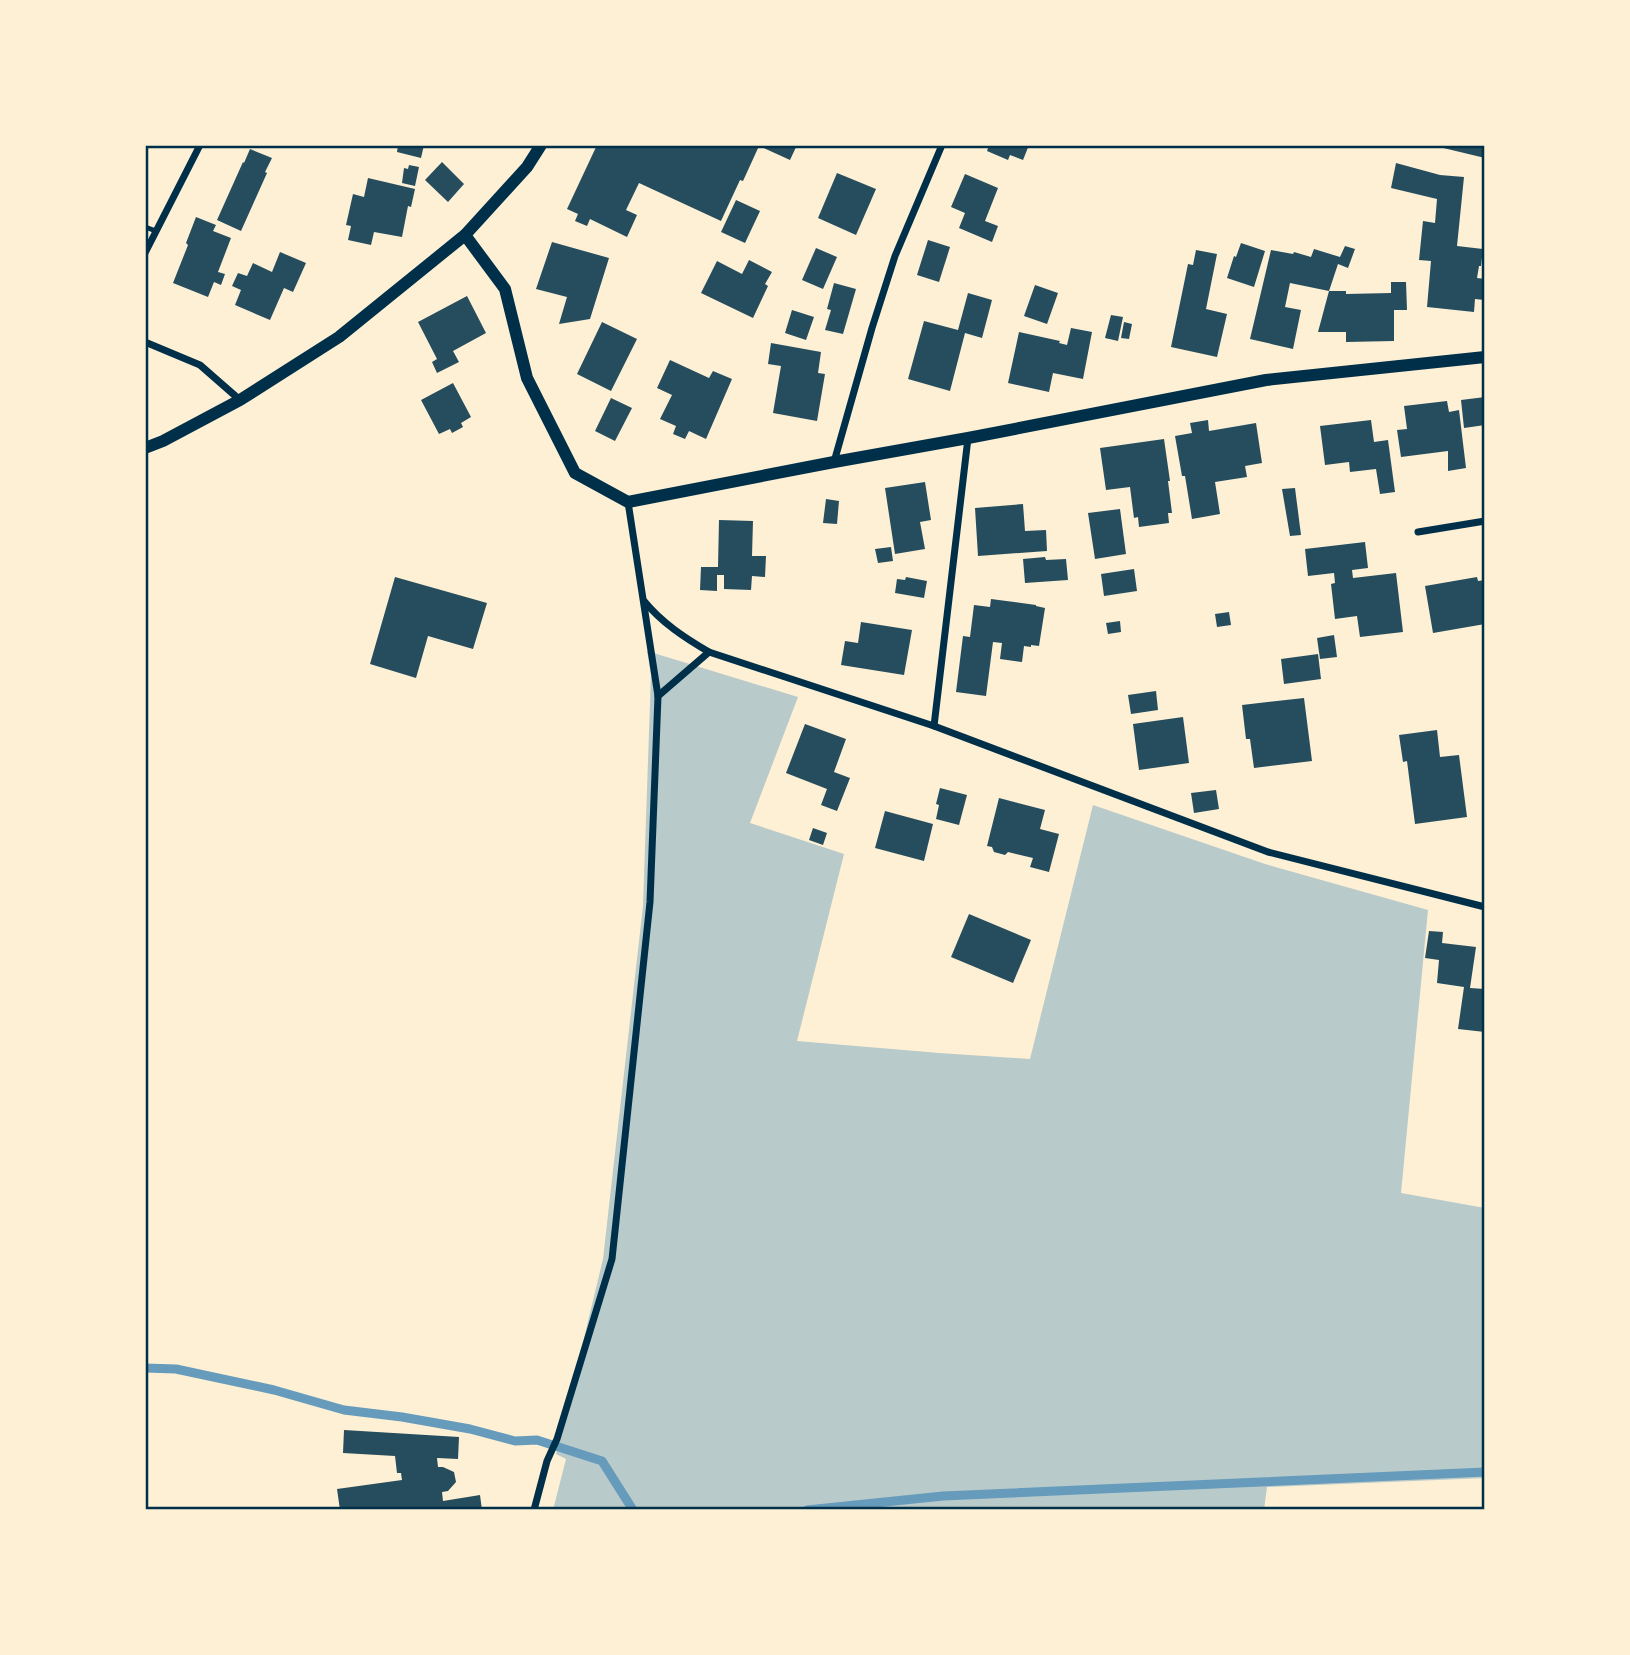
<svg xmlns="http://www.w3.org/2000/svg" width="1630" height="1655" viewBox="0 0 1630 1655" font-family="'Asap Condensed',sans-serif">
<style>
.green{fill:#b9caca}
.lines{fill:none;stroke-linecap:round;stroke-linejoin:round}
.stream{stroke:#669bbc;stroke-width:9}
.building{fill:#264d5e}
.service{stroke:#003049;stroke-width:5}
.minor{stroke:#003049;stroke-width:7}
.tertiary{stroke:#003049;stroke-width:12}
.neatline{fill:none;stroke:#003049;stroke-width:2.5}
</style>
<rect width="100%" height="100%" fill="#fdf0d5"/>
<path class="green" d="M647 651 798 697 750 823 844 854 797 1041 939 1053 1030 1059 1093 805 1265 864 1428 910 1401 1193 1485 1208V1478L1267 1487 1264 1510H553L566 1459 556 1454 603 1259 643 906 651 674Z"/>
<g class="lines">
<g class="stream">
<path d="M145 1368 176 1369 274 1390 344 1410 402 1417 470 1429 515 1441 537 1440 602 1461 633 1510"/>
<path d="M807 1510 943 1496 1485 1472"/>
</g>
</g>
<g class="building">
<path d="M398 145H424L421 158 397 152Z"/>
<path d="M597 145H797L790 160 759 146 743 181 740 180 721 221 639 183 626 210 637 215 627 237 590 219 587 226 575 221 578 214 567 209Z"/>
<path d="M989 145H1029L1023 160 1010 155 1008 160 987 151Z"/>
<path d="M1435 145H1485V158L1435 146Z"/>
<path d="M250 149 272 158 265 172 267 173 241 231 217 220 243 162 244 163Z"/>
<path d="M442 162 464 184 448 202 425 180Z"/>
<path d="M1396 163 1440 175 1464 177 1457 246 1483 249 1481 266H1479L1477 278 1485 279 1484 300 1475 299 1474 312 1427 307 1431 261 1419 260 1423 221 1435 223 1437 199 1391 188Z"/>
<path d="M409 165 419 167 415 186 402 183 404 168 408 169Z"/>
<path d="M837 173 876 189 856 235 818 218Z"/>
<path d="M965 174 998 188 985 221 998 226 992 242 959 228 965 213 951 207Z"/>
<path d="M368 178 415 189 411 207 408 206 402 237 374 232 371 245 348 240 351 226 346 225 353 194 364 197Z"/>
<path d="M736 200 760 211 745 243 721 232Z"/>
<path d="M196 217 216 225 213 231 231 238 218 272 225 274 221 285 214 282 208 297 173 283 188 245 186 243Z"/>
<path d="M928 240 950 247 939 282 917 275Z"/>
<path d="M552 242 609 258 590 319 559 324 567 297 536 289Z"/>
<path d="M1241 243 1265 251 1254 287 1227 278 1234 256 1236 257Z"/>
<path d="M1345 246 1355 249 1348 268 1338 264 1329 291 1290 283 1285 307 1301 310 1293 349 1250 339 1271 250 1293 254 1294 252 1311 257 1314 249 1340 257Z"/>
<path d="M816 248 837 257 823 289 802 280Z"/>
<path d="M1196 250 1217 254 1206 309 1227 314 1217 357 1171 347 1188 264 1193 265Z"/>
<path d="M280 252 306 263 293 292 284 288 270 320 235 305 241 290 232 286 238 273 247 276 253 263 272 272Z"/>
<path d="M749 260 772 272 765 284 768 286 753 318 701 293 717 261 742 274Z"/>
<path d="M1391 282H1406L1407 310H1394V341L1346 342V332H1318L1329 291H1346V294L1391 293Z"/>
<path d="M834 283 856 289 843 334 825 330 831 310 827 309Z"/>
<path d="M1035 285 1058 293 1047 324 1024 316Z"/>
<path d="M968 293 992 300 982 338 965 333 950 391 908 379 924 321 958 330Z"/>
<path d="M467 296 486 333 453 351 459 362 437 373 432 362 437 359 418 322Z"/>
<path d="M792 310 814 317 806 340 785 333Z"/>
<path d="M1111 315 1123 317 1118 341 1105 338Z"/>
<path d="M602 322 637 339 611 391 577 374Z"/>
<path d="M1124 322 1132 324 1129 339 1121 338Z"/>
<path d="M1071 328 1092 332 1083 379 1053 373 1049 392 1008 383 1019 332 1060 341 1059 343 1067 345Z"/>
<path d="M771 343 821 352 818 373 825 374 817 421 773 413 781 366 768 364Z"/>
<path d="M670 360 709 378 713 371 732 379 706 439 689 431 685 439 673 434 676 426 660 419 672 395 657 388Z"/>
<path d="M453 383 471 417 461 423 463 427 452 433 450 429 439 434 421 400Z"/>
<path d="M1485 397V425L1464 428 1461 400Z"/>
<path d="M611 398 632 408 615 441 595 431Z"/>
<path d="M1447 401 1449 412 1459 410 1466 468 1448 471V451L1401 457 1397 430 1407 429 1404 406Z"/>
<path d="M1208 420 1209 431 1256 423 1262 463 1245 466 1247 477 1215 482 1220 514 1192 519 1185 476H1182L1175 436 1192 433 1190 423Z"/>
<path d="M1371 420 1374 442 1388 440 1395 492 1380 494 1376 469 1350 472 1349 462 1325 465 1320 426Z"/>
<path d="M1164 439 1170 481H1168L1172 513H1168L1169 523 1139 527 1138 517 1134 518 1130 487 1106 490 1100 448Z"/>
<path d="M925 482 931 520 920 522 925 549 895 554 885 488Z"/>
<path d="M1295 488 1301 535 1290 536 1282 489Z"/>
<path d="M826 499 839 501 837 524 823 523Z"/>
<path d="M1023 504 1025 531 1046 530 1047 551 978 556 975 508Z"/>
<path d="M1120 509 1126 554 1095 559 1088 513Z"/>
<path d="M719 520 753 521 752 556H766L765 577 752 576 751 590 724 589V575H717V591L700 590 701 567H718Z"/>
<path d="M1365 542 1368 568 1352 570 1353 578 1396 573 1403 632 1360 637 1357 616 1335 619 1331 584 1335 583 1334 573 1308 576 1305 549Z"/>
<path d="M891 547 893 561 878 563 875 549Z"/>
<path d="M1045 557 1046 560 1066 559 1068 580 1025 583 1023 559Z"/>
<path d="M1134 569 1137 591 1104 596 1101 574Z"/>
<path d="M395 577 487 603 473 649 428 636 416 678 370 664Z"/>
<path d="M906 577 927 581 924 598 895 593 897 579 905 580Z"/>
<path d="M1477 577 1478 581 1485 580V624L1433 633 1425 586Z"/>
<path d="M991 599 1036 605V606L1045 608 1039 646 1031 645V647L1024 646 1022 662 1000 659 1002 643 993 642 986 696 956 692 963 636 970 637 974 605 990 607Z"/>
<path d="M1229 612 1231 625 1217 627 1215 614Z"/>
<path d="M1120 621 1121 632 1108 634 1106 623Z"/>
<path d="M861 622 912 630 904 675 841 665 845 641 858 643Z"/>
<path d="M1334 635 1337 657 1320 659 1317 638Z"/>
<path d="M1318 654 1321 679 1284 684 1281 659Z"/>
<path d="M1156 691 1158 710 1131 714 1128 695Z"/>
<path d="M1304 698 1312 761 1254 768 1250 739H1246L1242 705Z"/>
<path d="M1183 717 1189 763 1139 770 1133 724Z"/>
<path d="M805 724 846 739 834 772 850 778 837 811 821 805 827 789 786 773Z"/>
<path d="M1437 730 1440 757 1459 755 1467 817 1415 824 1407 761 1403 762 1399 735Z"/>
<path d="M940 788 967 795 959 825 936 819 939 805 936 804Z"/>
<path d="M1216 790 1219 809 1194 813 1191 793Z"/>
<path d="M999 798 1045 810 1040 829 1059 834 1049 872 1030 867 1033 858 1008 852 1005 855 994 852 992 847 987 846Z"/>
<path d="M885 811 933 824 924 861 875 848Z"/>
<path d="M813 828 827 833 823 845 809 840Z"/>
<path d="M969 914 1031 940 1013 983 951 957Z"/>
<path d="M1429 931 1443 932 1442 943 1476 947 1470 988 1485 989V1032L1458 1029 1464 987 1437 983 1439 960 1425 958Z"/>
<path d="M344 1430 459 1437 458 1459 437 1458 438 1467H443L454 1472 456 1482 448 1491 442 1492 443 1501 480 1495 482 1510H340L337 1489 402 1480 401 1473H397L395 1456 343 1453Z"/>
</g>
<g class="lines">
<path class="service" d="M145 227 156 231"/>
<g class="minor">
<path d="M145 253 200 145"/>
<path d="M145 342 200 365 240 400"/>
<path d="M834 462 872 328 895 256 942 145"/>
<path d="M1418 532 1485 521"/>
<path d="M644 601C662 623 685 638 709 652"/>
<path d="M658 696 709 652 934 726 1268 852 1485 907"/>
<path d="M934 726 968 438"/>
<path d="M534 1510 547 1461 557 1439 612 1259 650 902 658 696 628 502"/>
</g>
<g class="tertiary">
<path d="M465 235 505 289 527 378 575 473 628 502 834 462 968 438 1266 380 1485 357"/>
<path d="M145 448 163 441 240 400 339 337 465 235 527 167 541 145"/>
</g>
</g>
<rect width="1630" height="1655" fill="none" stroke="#fdf0d5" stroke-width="294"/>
<rect x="147" y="147" width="1336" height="1361" class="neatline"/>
</svg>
